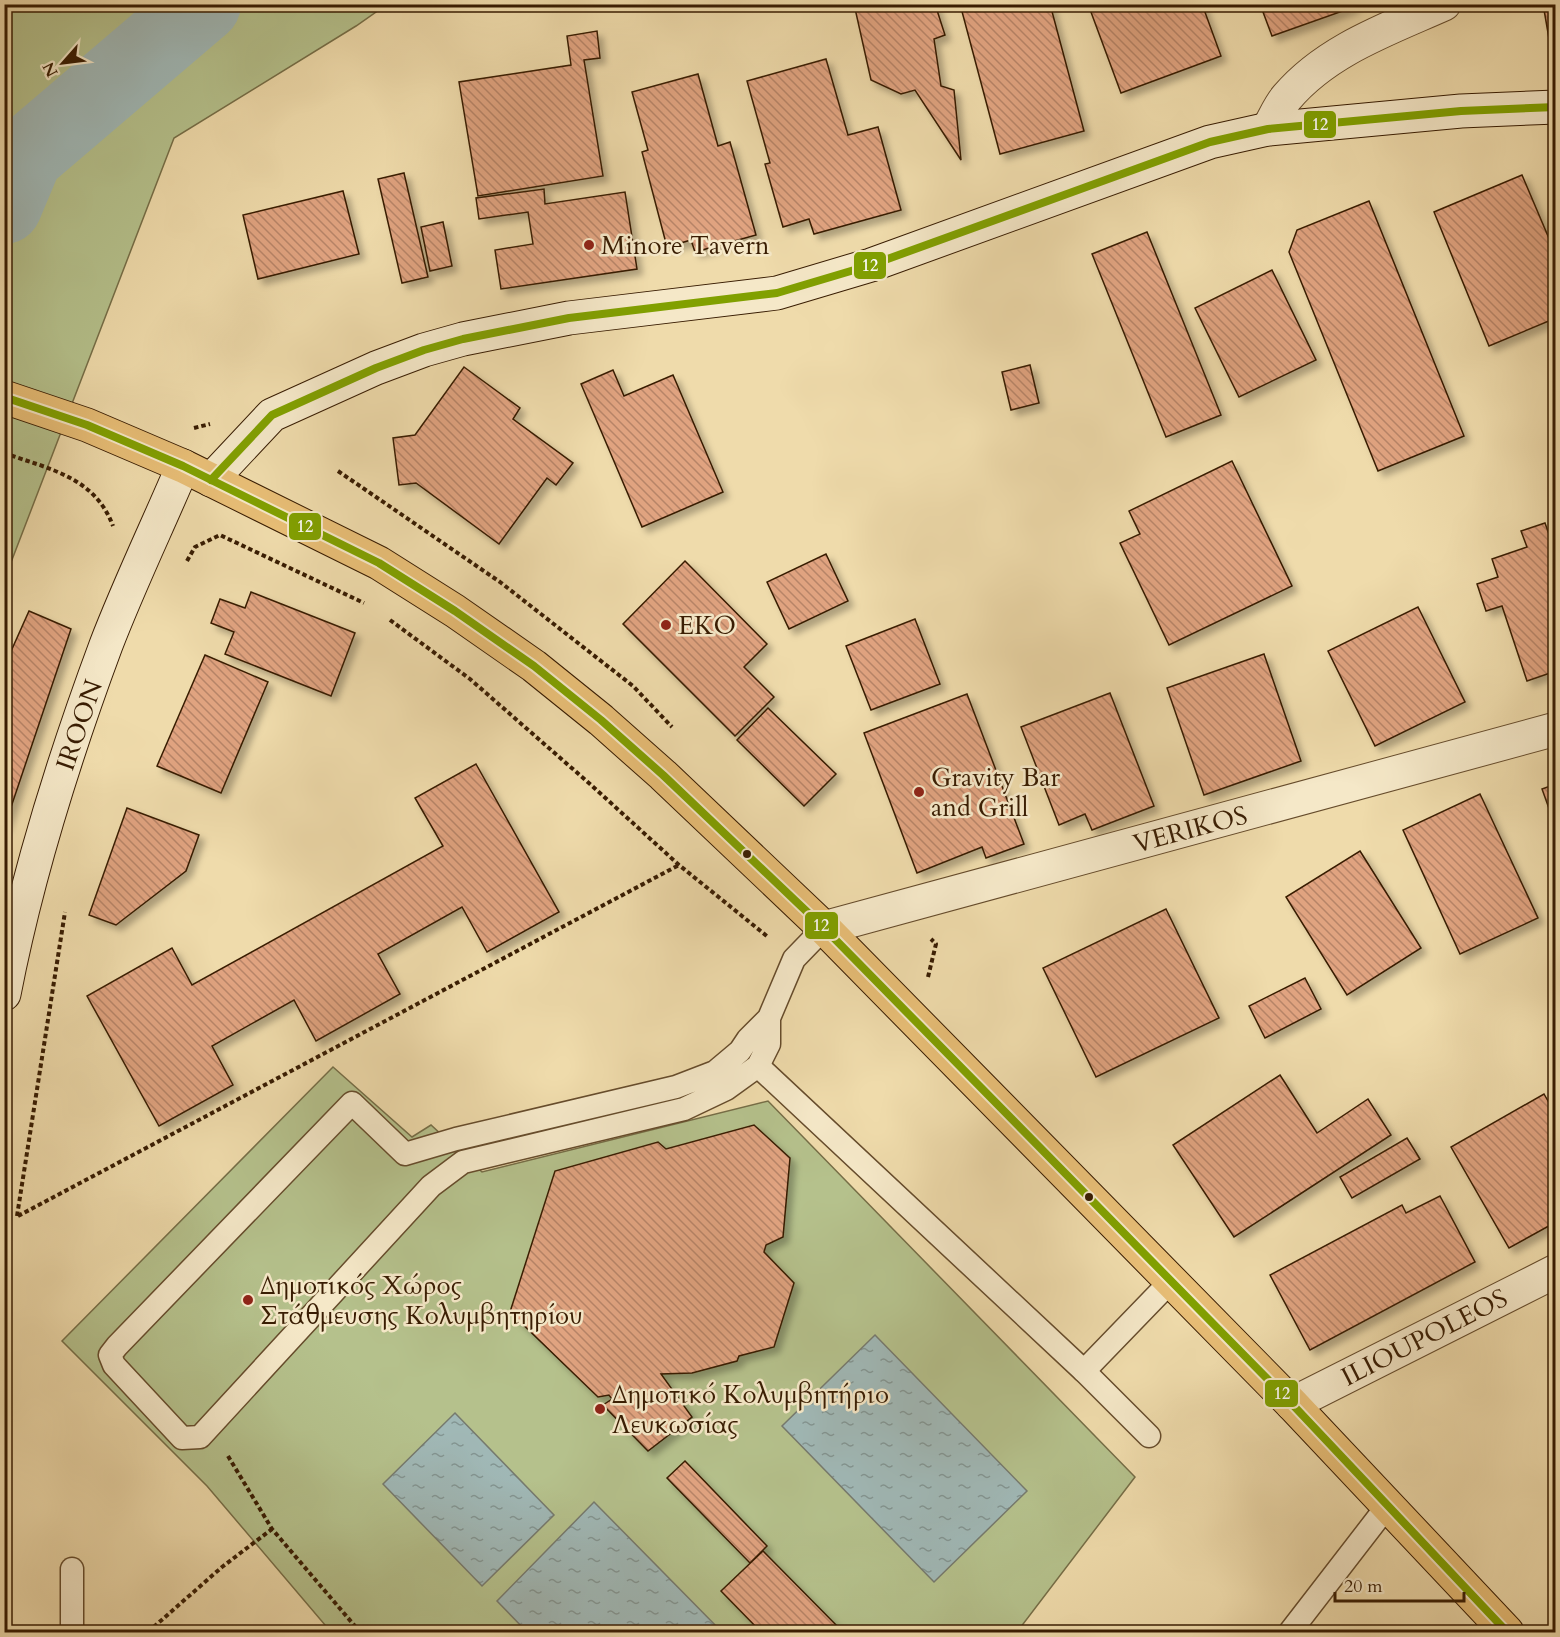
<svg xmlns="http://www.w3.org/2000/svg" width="1560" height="1637" viewBox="0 0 1560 1637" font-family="Cardo,serif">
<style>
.green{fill:#b5c18c;stroke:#766e47;stroke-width:1.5}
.water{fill:url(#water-ripples);stroke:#767a6e;stroke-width:1.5}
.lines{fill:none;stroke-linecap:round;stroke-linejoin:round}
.river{stroke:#a0b8b6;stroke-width:76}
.building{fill:url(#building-back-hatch);stroke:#381c02;stroke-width:1.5;filter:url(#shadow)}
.lane-casing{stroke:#664c2c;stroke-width:25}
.street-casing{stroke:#664c2c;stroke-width:35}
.secondary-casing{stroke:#381c02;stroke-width:35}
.primary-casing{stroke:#381c02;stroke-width:35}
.path{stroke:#381c02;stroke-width:4;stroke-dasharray:4.5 3;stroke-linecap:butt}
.lane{stroke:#f5e8c8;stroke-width:22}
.street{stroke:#f5e8c8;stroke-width:33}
.secondary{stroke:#f5e8c8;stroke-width:33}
.primary{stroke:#e8be76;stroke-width:33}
.bus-1-casing{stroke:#f5e8c8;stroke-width:12}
.bus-1{stroke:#81a000;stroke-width:8}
.poi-dot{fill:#8f2418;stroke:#f5e8c8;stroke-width:2}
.bus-dot{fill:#381c02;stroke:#f5e8c8;stroke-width:2}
.labels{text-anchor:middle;stroke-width:5;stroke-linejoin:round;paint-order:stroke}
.poi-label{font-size:26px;fill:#381c02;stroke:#f5e8c8;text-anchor:start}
.street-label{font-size:26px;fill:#381c02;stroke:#f5e8c8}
.line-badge{stroke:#f5e8c8;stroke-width:2}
.badge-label{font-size:16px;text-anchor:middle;font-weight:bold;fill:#fff}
</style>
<defs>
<pattern id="water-ripples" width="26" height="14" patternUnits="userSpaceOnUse" patternTransform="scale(1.5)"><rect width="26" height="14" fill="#a0b8b6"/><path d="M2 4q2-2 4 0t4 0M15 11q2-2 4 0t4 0" fill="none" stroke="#839592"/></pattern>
<pattern id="building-back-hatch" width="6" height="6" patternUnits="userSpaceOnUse" patternTransform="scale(1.5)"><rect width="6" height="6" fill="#e0a380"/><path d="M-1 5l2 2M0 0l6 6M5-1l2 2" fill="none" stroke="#b78467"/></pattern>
<filter id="shadow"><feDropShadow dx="5.5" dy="5.5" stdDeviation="3" flood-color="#0004"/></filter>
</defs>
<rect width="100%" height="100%" fill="#efdbab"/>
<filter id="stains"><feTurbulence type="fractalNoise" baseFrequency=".00333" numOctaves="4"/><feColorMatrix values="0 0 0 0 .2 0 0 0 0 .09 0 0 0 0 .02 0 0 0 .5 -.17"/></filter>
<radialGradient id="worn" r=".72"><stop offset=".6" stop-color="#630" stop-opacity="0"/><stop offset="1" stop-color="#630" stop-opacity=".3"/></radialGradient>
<g class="green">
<path d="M5 5H386L356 26 174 138 5 578Z"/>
<path d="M333 1067 412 1137 431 1125 482 1172 768 1101 1135 1477 1017 1632H331L207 1486 62 1341Z"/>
</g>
<g class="water">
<path d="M875 1335 1027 1491 934 1582 782 1426Z"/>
<path d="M455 1413 554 1515 482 1586 383 1484Z"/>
<path d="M594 1502 722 1632H527L497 1601Z"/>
</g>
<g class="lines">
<path class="river" d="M4 206 25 156 203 4"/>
</g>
<g class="building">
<path d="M854 4H935L945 35 934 39 941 86 954 90 961 160 915 90 901 94 871 80Z"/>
<path d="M960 4H1050L1084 131 1000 154Z"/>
<path d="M1088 4H1202L1221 56 1121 93Z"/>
<path d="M1260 4H1354V7L1272 36Z"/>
<path d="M1543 4H1556V79Z"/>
<path d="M597 31 600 58 584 60 603 176 478 196 459 82 571 65 567 36Z"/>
<path d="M826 59 848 135 878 127 901 210 814 234 809 219 783 227 765 164 770 163 747 81Z"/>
<path d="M698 74 718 146 730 142 756 235 695 252 691 240 667 247 642 152 648 150 632 92Z"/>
<path d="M404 173 428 277 402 283 378 179Z"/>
<path d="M1522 175 1556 255V318L1489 346 1434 212Z"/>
<path d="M544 189 545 204 625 192 637 269 501 289 495 250 533 244 528 212 479 219 476 198Z"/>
<path d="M343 191 359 254 258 279 243 215Z"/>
<path d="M1369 201 1464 436 1378 471 1289 252 1297 230Z"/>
<path d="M443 222 452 266 430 271 421 227Z"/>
<path d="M1147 232 1221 415 1166 437 1092 254Z"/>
<path d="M1272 270 1316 360 1239 397 1195 308Z"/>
<path d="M1030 365 1039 403 1011 410 1002 372Z"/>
<path d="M464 367 520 408 513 419 573 463 556 485 547 478 499 544 416 483 399 485 393 438 415 435Z"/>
<path d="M613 370 624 396 673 375 723 492 642 527 581 384Z"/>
<path d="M1232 461 1292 586 1169 645 1120 543 1140 534 1129 511Z"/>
<path d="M1545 523 1556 554V671L1527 681 1502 606 1486 611 1477 584 1498 577 1492 559 1527 547 1521 531Z"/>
<path d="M826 554 848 601 789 629 767 582Z"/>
<path d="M685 561 767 644 744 667 774 697 735 736 623 624Z"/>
<path d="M251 592 355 633 331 696 225 654 234 632 211 623 220 599 245 608Z"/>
<path d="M1418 607 1465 702 1375 746 1328 651Z"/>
<path d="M29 611 71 629 4 828V667Z"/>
<path d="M915 619 940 684 871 710 846 646Z"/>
<path d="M1264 654 1301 761 1204 795 1167 688Z"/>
<path d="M205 655 268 682 221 793 157 766Z"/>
<path d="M1110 693 1154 806 1092 830 1085 814 1059 825 1021 727Z"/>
<path d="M967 694 1024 844 986 858 982 847 917 873 864 733Z"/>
<path d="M768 708 836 774 804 806 737 740Z"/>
<path d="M476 764 559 912 487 952 462 907 378 954 400 994 316 1041 294 1000 212 1046 233 1085 159 1126 87 996 172 948 192 985 443 846 415 798Z"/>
<path d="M1556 784V828L1542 789Z"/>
<path d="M1480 794 1538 918 1460 954 1403 830Z"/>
<path d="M127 808 199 835 186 871 116 925 89 915Z"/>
<path d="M1360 851 1421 948 1347 995 1286 897Z"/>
<path d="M1166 909 1219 1018 1096 1077 1043 968Z"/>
<path d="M1305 978 1321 1009 1265 1038 1249 1006Z"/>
<path d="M1280 1075 1317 1133 1368 1099 1391 1135 1234 1237 1173 1145Z"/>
<path d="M1544 1094 1556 1115V1222L1509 1248 1451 1147Z"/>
<path d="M754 1125 790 1158 783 1237 766 1245 764 1252 794 1283 774 1347 739 1356 737 1361 692 1373 661 1374 692 1417 648 1451 603 1405 612 1399 609 1395 598 1397 510 1312 555 1171 658 1142 666 1149Z"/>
<path d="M1407 1138 1420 1159 1352 1198 1340 1177Z"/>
<path d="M1440 1196 1475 1262 1310 1350 1270 1275 1402 1205 1406 1213Z"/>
<path d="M685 1461 767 1546 750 1563 667 1478Z"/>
<path d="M763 1551 843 1632H761L721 1591Z"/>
</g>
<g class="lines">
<g class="lane-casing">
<g id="lane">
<path d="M769 1018 748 1039 740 1051 715 1072 676 1087 456 1139 405 1154 352 1103 117 1346 110 1355 114 1365 182 1438 200 1437 431 1186 463 1162 684 1109 726 1089 758 1066 769 1044V1018L794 959 824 928"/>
<path d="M758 1066 1084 1371 1149 1436"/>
<path d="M1084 1371 1171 1281"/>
<path d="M72 1632V1569"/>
<path d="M1290 1632 1388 1505"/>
</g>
</g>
<g class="street-casing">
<g id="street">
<path d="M1268 129C1274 119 1279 106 1287 97 1327 50 1388 29 1444 4"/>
<path d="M824 928 1556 729"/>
<path d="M1292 1404 1556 1271"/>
</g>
</g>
<g class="secondary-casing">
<g id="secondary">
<path d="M211 480 272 415 376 368 424 350 463 339 569 318 777 293 871 265 1210 142 1268 129 1461 111 1556 107"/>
<path d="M4 994C27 875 64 758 106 645 129 585 158 525 183 466"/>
</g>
</g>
<g class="primary-casing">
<path id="primary" d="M4 397 87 425 183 466 379 563 455 611 534 666 601 720 663 775 824 928 1292 1404 1507 1632"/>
</g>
<g class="path">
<path d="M194 428 210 424"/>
<path d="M4 453C49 469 95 477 113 526"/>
<path d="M338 471 500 582 633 686 672 727"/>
<path d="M187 561 195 547 220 535 364 603"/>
<path d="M390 620 470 679 590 784 679 865 768 937"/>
<path d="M928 977 936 944 931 939"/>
<path d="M17 1216 65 912"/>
<path d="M18 1216 679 865"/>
<path d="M228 1456 272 1529 360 1632"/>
<path d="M148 1632 222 1567 272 1529"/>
</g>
<use href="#lane" class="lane"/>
<use href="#street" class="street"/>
<use href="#secondary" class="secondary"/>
<use href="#primary" class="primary"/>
<g class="bus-1-casing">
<g id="bus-1">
<path d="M4 397 87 425 183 466 379 563 455 611 534 666 601 720 663 775 824 928 1292 1404 1507 1632"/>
<path d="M211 480 272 415 376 368 424 350 463 339 569 318 777 293 871 265 1210 142 1268 129 1461 111 1556 107"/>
</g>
</g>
<use href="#bus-1" class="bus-1"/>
</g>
<g class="poi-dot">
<circle cx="589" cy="245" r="6"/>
<circle cx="666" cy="625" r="6"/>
<circle cx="919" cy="792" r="6"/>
<circle cx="248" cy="1300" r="6"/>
<circle cx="600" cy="1409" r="6"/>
</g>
<g class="bus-dot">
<circle cx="747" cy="854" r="5"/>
<circle cx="1089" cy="1197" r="5"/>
</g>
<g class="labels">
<g class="poi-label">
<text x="601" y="254">Minore Tavern</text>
<text x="678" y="634">EKO</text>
<text x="931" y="786">Gravity Bar<tspan x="931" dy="30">and Grill</tspan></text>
<text x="260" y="1294">Δημοτικός Χώρος<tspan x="260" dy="30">Στάθμευσης Κολυμβητηρίου</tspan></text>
<text x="612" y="1403">Δημοτικό Κολυμβητήριο<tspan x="612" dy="30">Λευκωσίας</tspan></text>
</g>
<g class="street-label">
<text transform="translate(79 725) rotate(-71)" y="9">IROON</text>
<text transform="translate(1190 829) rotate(-15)" y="9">VERIKOS</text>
<text transform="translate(1424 1337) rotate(-27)" y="9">ILIOUPOLEOS</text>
</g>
</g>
<g class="line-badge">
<rect x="1303" y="110" width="34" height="29" rx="6" fill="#81a000"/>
<rect x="853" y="251" width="34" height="29" rx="6" fill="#81a000"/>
<rect x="288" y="512" width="34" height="29" rx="6" fill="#81a000"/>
<rect x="804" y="911" width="35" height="29" rx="6" fill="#81a000"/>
<rect x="1264" y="1379" width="35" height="29" rx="6" fill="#81a000"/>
</g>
<g class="badge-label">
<text x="1320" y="130">12</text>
<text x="870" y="271">12</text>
<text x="305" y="532">12</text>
<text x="821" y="931">12</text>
<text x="1282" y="1399">12</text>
</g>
<rect width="1560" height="1637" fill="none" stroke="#efdbab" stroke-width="24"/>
<rect x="6" y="6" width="1548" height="1625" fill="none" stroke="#381c02" stroke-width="3"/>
<rect x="12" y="12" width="1536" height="1613" fill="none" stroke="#381c02" stroke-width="1.5"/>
<g transform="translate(63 63) rotate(242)" stroke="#f5e8c8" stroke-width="4.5" paint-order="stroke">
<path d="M0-4.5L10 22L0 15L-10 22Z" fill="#381c02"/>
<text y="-9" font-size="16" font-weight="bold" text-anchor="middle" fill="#381c02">N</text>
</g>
<path d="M1335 1592v9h129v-9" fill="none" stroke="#381c02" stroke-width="3"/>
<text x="1344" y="1592" font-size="18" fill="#381c02" stroke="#f5e8c8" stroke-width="4.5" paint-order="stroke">20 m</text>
<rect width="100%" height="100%" filter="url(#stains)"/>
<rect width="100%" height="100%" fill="url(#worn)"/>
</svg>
